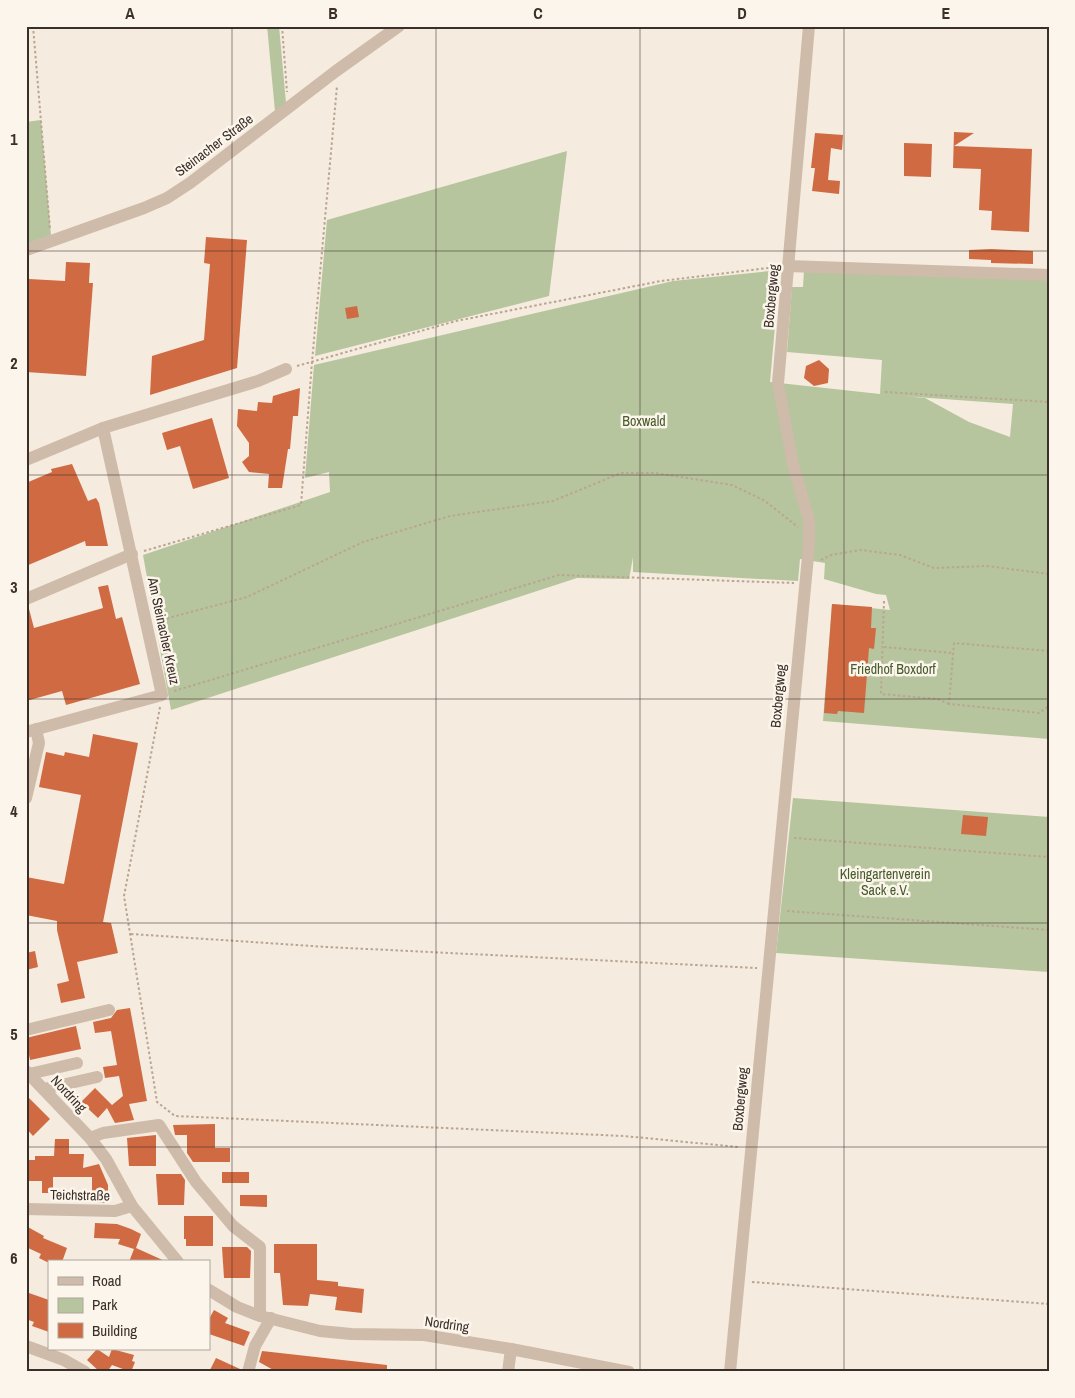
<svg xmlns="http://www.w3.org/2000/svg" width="1075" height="1398" viewBox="0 0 1075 1398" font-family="'Archivo Narrow',sans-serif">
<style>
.green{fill:#b6c59d;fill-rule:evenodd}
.building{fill:#cf6a42}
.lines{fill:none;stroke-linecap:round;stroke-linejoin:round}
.path{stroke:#baa593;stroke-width:2;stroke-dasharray:2.5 2.5;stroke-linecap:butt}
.minor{stroke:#cebba9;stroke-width:12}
.grid{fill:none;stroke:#3b2f29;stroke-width:1;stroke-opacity:0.55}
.labels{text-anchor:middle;stroke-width:5;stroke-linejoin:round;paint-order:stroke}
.street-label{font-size:14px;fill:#3b2f29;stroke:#fbf5eb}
.park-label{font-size:14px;fill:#475b2b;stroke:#fbf5eb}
.neatline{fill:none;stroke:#3b2f29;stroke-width:2}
.grid-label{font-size:16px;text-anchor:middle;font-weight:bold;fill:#3b2f29}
</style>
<rect width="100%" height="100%" fill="#f5ebde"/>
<g class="green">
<path d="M267 26H279L286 103 275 111Z"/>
<path d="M41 120 51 235 26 244V122Z"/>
<path d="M567 151 549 296 315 356 327 220Z"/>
<path d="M780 270 770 382 880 394 882 360 787 352 792 287H803L804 270 1049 279V739L823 721 832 604 890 610 886 595 876 594 824 579 825 563 800 559 798 581 633 572V557L629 579 577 578 171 710 143 555 330 492 329 472 305 478 314 365 673 281ZM902 396 1013 404 1010 437 969 422 925 398Z"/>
<path d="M793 798 1049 817V972L776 953Z"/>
</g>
<g class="building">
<path d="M954 132 974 133 954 146 1032 149 1029 232 991 230 992 211 979 210 981 169 953 168Z"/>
<path d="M815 133 843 135 842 150 831 148 828 180 840 181 839 194 812 191 815 168H811Z"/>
<path d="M904 143 932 144 931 177 904 176Z"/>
<path d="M206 237 247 240 237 368 150 395 152 356 204 340 210 264 204 263Z"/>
<path d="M991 249 1033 251V264L991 263V260L969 259V250Z"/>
<path d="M66 262 90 263 89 283H93L86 376 26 372 29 279 65 281Z"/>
<path d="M357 306 359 317 347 319 345 308Z"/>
<path d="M819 360 829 369 828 383 814 386 804 378 806 366Z"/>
<path d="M300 388 298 416H293L290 449H288L282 488H268L269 474 249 472 242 462 249 456V443L237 426 238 409 257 411 258 402 272 403 273 396Z"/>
<path d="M212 418 229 478 193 489 180 446 167 450 162 433Z"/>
<path d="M72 464 88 501 96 498 99 503 108 546H86L85 541 26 566V483L52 472 51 469Z"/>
<path d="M108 585 116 619 122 617 140 684 66 705 62 691 26 701V609H29L34 628 103 608 98 587Z"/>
<path d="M832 604 872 607 871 628H876L874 649 869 648 864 713 838 711 837 714 824 713Z"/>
<path d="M93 734 138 743 103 922 111 923 118 953 77 962 85 998 61 1003 57 984 69 981 57 930V921L26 915V877L64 884 81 795 39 787 46 752 64 756 65 752 89 757Z"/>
<path d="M963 815 988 817 986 836 961 834Z"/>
<path d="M35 951 38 967 26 970V953Z"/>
<path d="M130 1008 147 1101 129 1104 134 1120 115 1123 107 1108 98 1118 81 1102 95 1088 112 1105 123 1096 119 1076 105 1078 103 1067 117 1065 111 1031 95 1033 93 1022 111 1018 117 1010Z"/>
<path d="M76 1026 81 1049 30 1060 26 1038Z"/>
<path d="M26 1095 50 1119 33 1136 26 1128Z"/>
<path d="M215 1124V1148H230V1162H193L187 1153V1135H175L173 1125Z"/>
<path d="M156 1135V1166H129L127 1138Z"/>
<path d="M55 1139H69V1154H84L83 1168 99 1164 108 1185V1203L92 1202V1177H53V1193H42V1181H26V1160H35V1156H54Z"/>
<rect x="222" y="1172" width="27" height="11"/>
<path d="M156 1174H181L185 1180 184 1205H158Z"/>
<path d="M240 1195H267V1207L240 1206Z"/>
<path d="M184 1216H213V1246H186V1239H184Z"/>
<path d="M95 1223 117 1224 131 1229 141 1234 136 1248 167 1262H129L134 1249 118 1244 120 1239 94 1238Z"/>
<path d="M26 1226 44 1236 43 1238 67 1248 62 1262H47L39 1258 41 1254 26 1247Z"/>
<path d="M274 1244H317V1280L338 1282V1286L364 1289 362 1313 335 1310 337 1297 310 1294 308 1306 283 1305 280 1273H274Z"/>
<path d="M222 1247H247L251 1251 250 1278H224Z"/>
<path d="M26 1292 49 1300V1332L32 1326 34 1322 26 1319Z"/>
<path d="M214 1310 228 1318 225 1323 250 1332 244 1346 209 1334V1319Z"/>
<path d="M97 1349 109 1357 112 1349 134 1355 132 1361 135 1362 131 1372 112 1365 107 1372H100L87 1360Z"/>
<path d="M262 1351 387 1365V1372H277L259 1362Z"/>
<path d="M216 1358 240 1369V1372H209Z"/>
</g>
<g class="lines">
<g class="path">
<path d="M33 26 50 229"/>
<path d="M282 26 287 92"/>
<path d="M297 366 456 321 661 281 776 267"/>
<path d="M885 392 1049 402"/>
<path d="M144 551 301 505 312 362 337 86"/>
<path d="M821 560 831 555 860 550 900 555 934 568 987 566 1049 574"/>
<path d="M884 601 881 694 938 699 949 704"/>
<path d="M157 621 247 597 363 542 450 516 553 501 621 473H655L732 485 765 501 798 527"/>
<path d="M884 647 953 653"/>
<path d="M1049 651 954 643 949 704 1039 713 1049 706"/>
<path d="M174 691 559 575 794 583"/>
<path d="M160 707 124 896 157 1102 175 1116 624 1136 738 1147"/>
<path d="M794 838 1049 857"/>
<path d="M787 911 1049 930"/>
<path d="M131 934 327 947 757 968"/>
<path d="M752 1282 1049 1304"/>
</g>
<g class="minor">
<path d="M26 250 144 208 167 198 190 183 336 71 399 26"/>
<path d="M788 266 1049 275"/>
<path d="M103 428 258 381 286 369"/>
<path d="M26 460 103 428 162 695 26 732"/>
<path d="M26 599 132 554"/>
<path d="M26 798 39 743 36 729"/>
<path d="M26 1030 109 1010"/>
<path d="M26 1071 90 1138 106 1159 132 1206 178 1262"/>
<path d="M29 1074 77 1063"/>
<path d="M44 1089 97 1077"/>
<path d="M90 1138 103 1133 159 1125 196 1182 233 1226 260 1247V1316"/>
<path d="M26 1209 115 1211 132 1206"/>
<path d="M209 1290 237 1307 260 1316 320 1331 351 1334 424 1335 511 1349 629 1372"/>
<path d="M26 1346 64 1360 85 1372"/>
<path d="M248 1372 255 1346 271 1318"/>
<path d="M508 1372 511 1349"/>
<path d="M730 1372 809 546V520L793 465 778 383 809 26"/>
</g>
</g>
<path class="grid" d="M232 26V1372M436 26V1372M640 26V1372M844 26V1372M26 251H1049M26 475H1049M26 699H1049M26 923H1049M26 1147H1049"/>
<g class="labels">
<g class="street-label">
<text transform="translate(214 145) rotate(-37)" y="5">Steinacher Straße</text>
<text transform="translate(771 296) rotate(-85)" y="5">Boxbergweg</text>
<text transform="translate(164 631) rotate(78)" y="5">Am Steinacher Kreuz</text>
<text transform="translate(778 696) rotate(-85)" y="5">Boxbergweg</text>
<text transform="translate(69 1094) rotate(47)" y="5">Nordring</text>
<text transform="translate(740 1099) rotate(-85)" y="5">Boxbergweg</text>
<text transform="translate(80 1195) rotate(1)" y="5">Teichstraße</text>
<text transform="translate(447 1324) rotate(8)" y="5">Nordring</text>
</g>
<g class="park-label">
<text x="644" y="426">Boxwald</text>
<text x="893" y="674">Friedhof Boxdorf</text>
<text x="885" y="879">Kleingartenverein<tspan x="885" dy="16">Sack e.V.</tspan></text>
</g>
</g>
<rect width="1075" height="1398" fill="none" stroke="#fbf5eb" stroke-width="55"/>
<rect x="48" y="1260" width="162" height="90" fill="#fbf5eb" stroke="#aea69d"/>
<rect x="58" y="1277" width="25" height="8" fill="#cebba9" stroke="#aea69d"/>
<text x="92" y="1286" font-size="15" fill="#3b2f29">Road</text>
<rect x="58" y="1298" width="25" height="15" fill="#b6c59d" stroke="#aea69d"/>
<text x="92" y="1310" font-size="15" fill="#3b2f29">Park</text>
<rect x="58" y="1323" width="25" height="15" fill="#cf6a42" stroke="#aea69d"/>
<text x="92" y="1336" font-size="15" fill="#3b2f29">Building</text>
<rect x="28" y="28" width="1020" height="1342" class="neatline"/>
<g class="grid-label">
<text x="130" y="19">A</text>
<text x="333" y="19">B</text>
<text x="538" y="19">C</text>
<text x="742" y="19">D</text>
<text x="946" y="19">E</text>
<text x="14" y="145">1</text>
<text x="14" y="369">2</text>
<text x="14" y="593">3</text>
<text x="14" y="817">4</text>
<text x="14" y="1040">5</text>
<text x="14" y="1264">6</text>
</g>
</svg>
